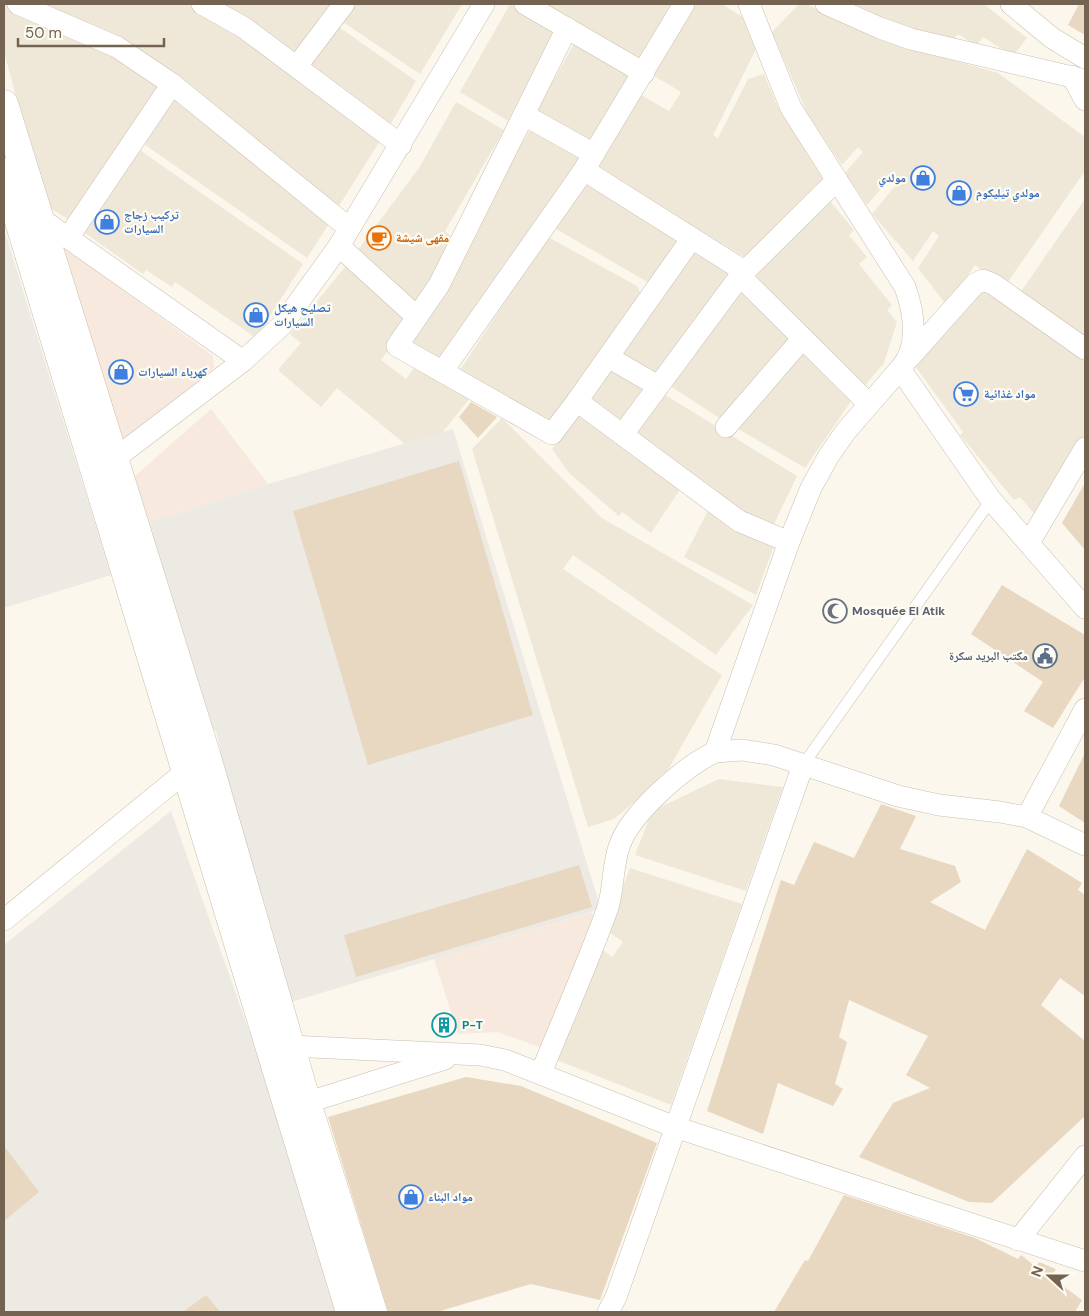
<svg xmlns="http://www.w3.org/2000/svg" width="1089" height="1316" viewBox="0 0 1089 1316" font-family="'DM Sans','Noto Naskh Arabic',sans-serif">
<style>
.residential{fill:#efe8d8}
.commercial{fill:#f7e9de}
.industrial{fill:#edeae4}
.building{fill:#e8d7c1}
.lines{fill:none;stroke-linecap:round;stroke-linejoin:round}
.lane-casing{stroke:#cabfaf;stroke-width:12}
.street-casing{stroke:#cabfaf;stroke-width:22}
.secondary-casing{stroke:#cabeab;stroke-width:29}
.lane{stroke:#fff;stroke-width:11}
.street{stroke:#fff;stroke-width:21}
.secondary{stroke:#fff;stroke-width:28}
.labels{text-anchor:middle;stroke-width:4.5;stroke-linejoin:round;paint-order:stroke}
.shop-label{font-size:12px;font-weight:bold;fill:#366cbe;stroke:#fdfbf2;text-anchor:start}
.food-label{font-size:12px;font-weight:bold;fill:#c56008;stroke:#fdfbf2;text-anchor:start}
.worship-label{font-size:12px;font-weight:bold;fill:#5b616d;stroke:#fdfbf2;text-anchor:start}
.service-label{font-size:12px;font-weight:bold;fill:#4e5e75;stroke:#fdfbf2;text-anchor:end}
.culture-label{font-size:12px;font-weight:bold;fill:#0d838f;stroke:#fdfbf2;text-anchor:start}
</style>
<rect width="100%" height="100%" fill="#fbf7ec"/>
<g class="residential">
<path d="M4 4 113 51 162 82 72 222 46 205 4 52Z"/>
<path d="M39 4H195L383 136 337 209Z"/>
<path d="M210 4H336L293 60Z"/>
<path d="M352 4H462L420 74 340 20Z"/>
<path d="M510 4 555 29 508 121 460 92Z"/>
<path d="M540 4H674L641 64Z"/>
<path d="M690 4H722L749 21 759 43 713 135 718 138 748 79 764 74 778 107 824 181 746 258 596 168 641 95 669 111 681 92 651 74Z"/>
<path d="M799 4H806L879 39 998 73 1085 137V171L1005 286 975 265 947 306 918 268 939 236 933 231 913 261 872 214 895 186 889 180 867 205 845 173 863 152 858 147 842 165 808 115 772 32Z"/>
<path d="M854 4H984L1027 38 1013 56 983 37 976 46 958 34 952 41 903 27Z"/>
<path d="M336 25 416 81 387 130 304 66Z"/>
<path d="M575 42 635 73 592 141 536 112Z"/>
<path d="M173 95 330 222 307 258 141 142Z"/>
<path d="M456 102 504 130 445 231 455 240 419 309 355 254 419 168Z"/>
<path d="M531 128 582 158 436 362 403 344 470 248 465 244Z"/>
<path d="M137 148 303 264 256 338 175 282 172 287 146 270 143 274 82 231Z"/>
<path d="M588 180 681 240 651 284 556 229Z"/>
<path d="M1085 199V340L1020 293Z"/>
<path d="M829 200 854 230 849 235 867 257 859 264 892 305 887 310 897 322 884 363 862 389 750 277Z"/>
<path d="M548 237 637 286 642 295 550 423 458 373Z"/>
<path d="M692 252 735 275 658 379 615 356Z"/>
<path d="M350 261 412 319 381 360 406 379 418 363 470 398 442 433 405 444 337 388 321 407 278 370 301 343 290 334Z"/>
<path d="M737 287 790 339 721 419 667 384Z"/>
<path d="M985 287 1085 359V435L1037 517 1020 497 1014 500 960 435 963 432 915 366Z"/>
<path d="M804 347 854 397 805 468 735 427Z"/>
<path d="M611 364 652 387 623 426 586 399Z"/>
<path d="M662 393 797 476 773 526 721 500 633 432Z"/>
<path d="M582 410 683 485 651 533 622 512 619 516 569 473 552 449Z"/>
<path d="M502 418 602 518 753 605 716 655 573 555 563 569 722 675 664 777 614 819 588 827 472 449Z"/>
<path d="M711 505 775 543 756 595 684 557Z"/>
<path d="M719 779 783 787 746 891 635 855 652 811Z"/>
<path d="M630 868 742 904 671 1105 554 1059 599 947 612 957 623 942 606 930Z"/>
</g>
<g class="commercial">
<path d="M66 248 213 356 214 368 123 443 60 256Z"/>
<path d="M211 409 268 484 148 523 134 477Z"/>
<path d="M592 912 595 925 542 1048 498 1032 458 1034 434 959Z"/>
</g>
<g class="industrial">
<path d="M4 229 111 575 4 608Z"/>
<path d="M453 429 601 909 291 1002 217 754 220 748 216 731 209 725 148 523 268 484Z"/>
<path d="M171 811 253 1042 343 1312H4V945Z"/>
</g>
<g class="building">
<path d="M1079 4H1085V35L1068 25Z"/>
<path d="M471 402 497 417 478 438 459 417Z"/>
<path d="M459 461 533 715 368 765 293 511Z"/>
<path d="M1085 483V550L1062 523Z"/>
<path d="M1002 585 1085 635V677L1053 728 1024 711 1043 682 971 634Z"/>
<path d="M1085 753V823L1059 806Z"/>
<path d="M881 804 916 816 900 849 955 866 961 882 930 902 985 930 1027 849 1082 883 1078 890 1085 895V996L1060 978 1041 1005 1085 1041V1116L992 1203 969 1202 859 1157 893 1103 930 1088 906 1075 928 1036 849 1000 839 1037 847 1042 835 1084 843 1089 833 1106 778 1083 763 1134 707 1111 781 880 794 885 814 842 854 858Z"/>
<path d="M579 865 592 907 356 977 344 935Z"/>
<path d="M451 1014 456 1030 437 1036 432 1020Z"/>
<path d="M466 1077 521 1086 657 1143 600 1300 531 1284 437 1312H388L328 1117Z"/>
<path d="M4 1146 39 1192 4 1221Z"/>
<path d="M844 1195 975 1238 1018 1259 1021 1255 1036 1267 1039 1262 1056 1269 1051 1277 1082 1300 1075 1312H774L805 1260 808 1261Z"/>
<path d="M206 1295 220 1312H183Z"/>
</g>
<g class="lines">
<g class="lane-casing">
<path id="lane" d="M803 765 991 500"/>
</g>
<g class="street-casing">
<g id="street">
<path d="M18 4 117 47 172 84 349 228"/>
<path d="M202 4 243 27 401 145"/>
<path d="M525 4 644 73"/>
<path d="M749 4 791 108 905 287C914 312 920 347 900 369L991 500 1085 608"/>
<path d="M826 4 880 28 911 39 1085 80"/>
<path d="M1011 4 1052 38 1085 58"/>
<path d="M297 66 344 4"/>
<path d="M1072 76 1085 100"/>
<path d="M524 115 594 154"/>
<path d="M584 170 744 271"/>
<path d="M37 216 243 361"/>
<path d="M68 238 172 84"/>
<path d="M339 246 417 317 397 346 552 434 577 401 739 521 789 542"/>
<path d="M740 276 869 404"/>
<path d="M417 317 439 285 567 28"/>
<path d="M608 357 658 386"/>
<path d="M909 358 975 284 983 280 993 284 1085 349"/>
<path d="M900 369 846 431 828 457 811 488 789 542 715 752 742 750 774 755 898 796 939 805 1000 812 1027 817 1085 845"/>
<path d="M442 372 584 170 684 4"/>
<path d="M577 401 692 238"/>
<path d="M726 427 802 339"/>
<path d="M623 434 740 276 837 180"/>
<path d="M102 465 113 460 243 361 282 325 339 246 484 4"/>
<path d="M1029 543 1085 448"/>
<path d="M1027 817 1085 709"/>
<path d="M4 920 196 763"/>
<path d="M278 1050 290 1046 480 1055 505 1060 675 1127 1085 1261"/>
<path d="M541 1073C563 1019 587 965 607 910 614 891 612 867 619 847 630 813 684 767 715 752"/>
<path d="M293 1107 445 1059"/>
<path d="M1018 1240 1085 1156"/>
<path d="M608 1312 616 1297 803 765"/>
</g>
</g>
<g class="secondary-casing">
<g id="secondary">
<path d="M4 104 206 754 307 1103 373 1312"/>
<path d="M4 172 350 1312"/>
</g>
</g>
<use href="#lane" class="lane"/>
<use href="#street" class="street"/>
<use href="#secondary" class="secondary"/>
</g>
<defs>
<g id="shop-ring" transform="scale(1.25)"><circle r="9.5" fill="#fdfbf2" stroke="#3f7fe0" stroke-width="1.5"/><path d="M-5-2.5h2.3a2.7 3.5 0 0 1 5.4 0H5L5.5 6h-11ZM-1.5-2.5h3a1.5 2.3 0 0 0-3 0Z" fill="#3f7fe0"/></g>
<g id="cafe-ring" transform="scale(1.25)"><circle r="9.5" fill="#fdfbf2" stroke="#e8710a" stroke-width="1.5"/><path d="M-5.5-4.5H6V0H3Q3 3.5 0 3.5H-2.5Q-5.5 3.5-5.5 0ZM3-3.2v2h1.7v-2ZM-6 4.5H4V6H-6Z" fill="#e8710a"/></g>
<g id="supermarket-ring" transform="scale(1.25)"><circle r="9.5" fill="#fdfbf2" stroke="#3f7fe0" stroke-width="1.5"/><path d="M-6-5.5h2.5l.6 2H6L4.5 2H-2.5L-4.4-4H-6ZM-1.5 3.2a1.3 1.3 0 1 0 .1 0ZM3 3.2a1.3 1.3 0 1 0 .1 0Z" fill="#3f7fe0"/></g>
<g id="mosque-ring" transform="scale(1.25)"><circle r="9.5" fill="#fdfbf2" stroke="#6b7280" stroke-width="1.5"/><path d="M3.5-4.9A6 6 0 1 0 3.5 4.9A5 5 0 1 1 3.5-4.9Z" fill="#6b7280"/></g>
<g id="civic-ring" transform="scale(1.25)"><circle r="9.5" fill="#fdfbf2" stroke="#5c6f8a" stroke-width="1.5"/><path d="M-.6-6.5H3V-4.5H.6V-3L4-1V1h2V6H-6V1h2V-1L-.6-3ZM-1.2 2.5V6h2.4V2.5Z" fill="#5c6f8a"/></g>
<g id="building-ring" transform="scale(1.25)"><circle r="9.5" fill="#fdfbf2" stroke="#0f9aa8" stroke-width="1.5"/><path d="M-4-6H4V6H1V3H-1V6H-4ZM-2.5-4.3h1.7v1.8h-1.7ZM.8-4.3h1.7v1.8H.8ZM-2.5-1h1.7V.8h-1.7ZM.8-1h1.7V.8H.8Z" fill="#0f9aa8"/></g>
</defs>
<g fill-rule="evenodd">
<use href="#shop-ring" x="923" y="178"/>
<use href="#shop-ring" x="959" y="193"/>
<use href="#shop-ring" x="107" y="222"/>
<use href="#cafe-ring" x="379" y="238"/>
<use href="#shop-ring" x="256" y="315"/>
<use href="#shop-ring" x="121" y="372"/>
<use href="#supermarket-ring" x="966" y="394"/>
<use href="#mosque-ring" x="835" y="611"/>
<use href="#civic-ring" x="1045" y="656"/>
<use href="#building-ring" x="444" y="1025"/>
<use href="#shop-ring" x="411" y="1197"/>
</g>
<g class="labels">
<g class="shop-label">
<text x="906" y="182" text-anchor="end">مولدي</text>
<text x="976" y="197">مولدي تيليكوم</text>
<text x="124" y="219">تركيب زجاج<tspan x="124" dy="14">السيارات</tspan></text>
<text x="274" y="312">تصليح هيكل<tspan x="274" dy="14">السيارات</tspan></text>
<text x="138" y="376">كهرباء السيارات</text>
<text x="984" y="398">مواد غذائية</text>
<text x="428" y="1201">مواد البناء</text>
</g>
<g class="food-label">
<text x="396" y="242">مقهى شيشة</text>
</g>
<g class="worship-label">
<text x="852" y="615">Mosquée El Atik</text>
</g>
<g class="service-label">
<text x="1028" y="660">مكتب البريد سكرة</text>
</g>
<g class="culture-label">
<text x="462" y="1029">P-T</text>
</g>
</g>
<rect width="1089" height="1316" fill="none" stroke="#746351" stroke-width="10"/>
<g transform="translate(1049 1276) rotate(291)" stroke="#fdfbf2" stroke-width="4" paint-order="stroke">
<path d="M0-4L9 19L0 12L-9 19Z" fill="#746351"/>
<text y="-8" font-size="14" font-weight="bold" text-anchor="middle" fill="#746351">N</text>
</g>
<path d="M18 38v8h146v-8" fill="none" stroke="#746351" stroke-width="2.5"/>
<text x="25" y="38" font-size="15" fill="#746351" stroke="#fdfbf2" stroke-width="4" paint-order="stroke">50 m</text>
</svg>
